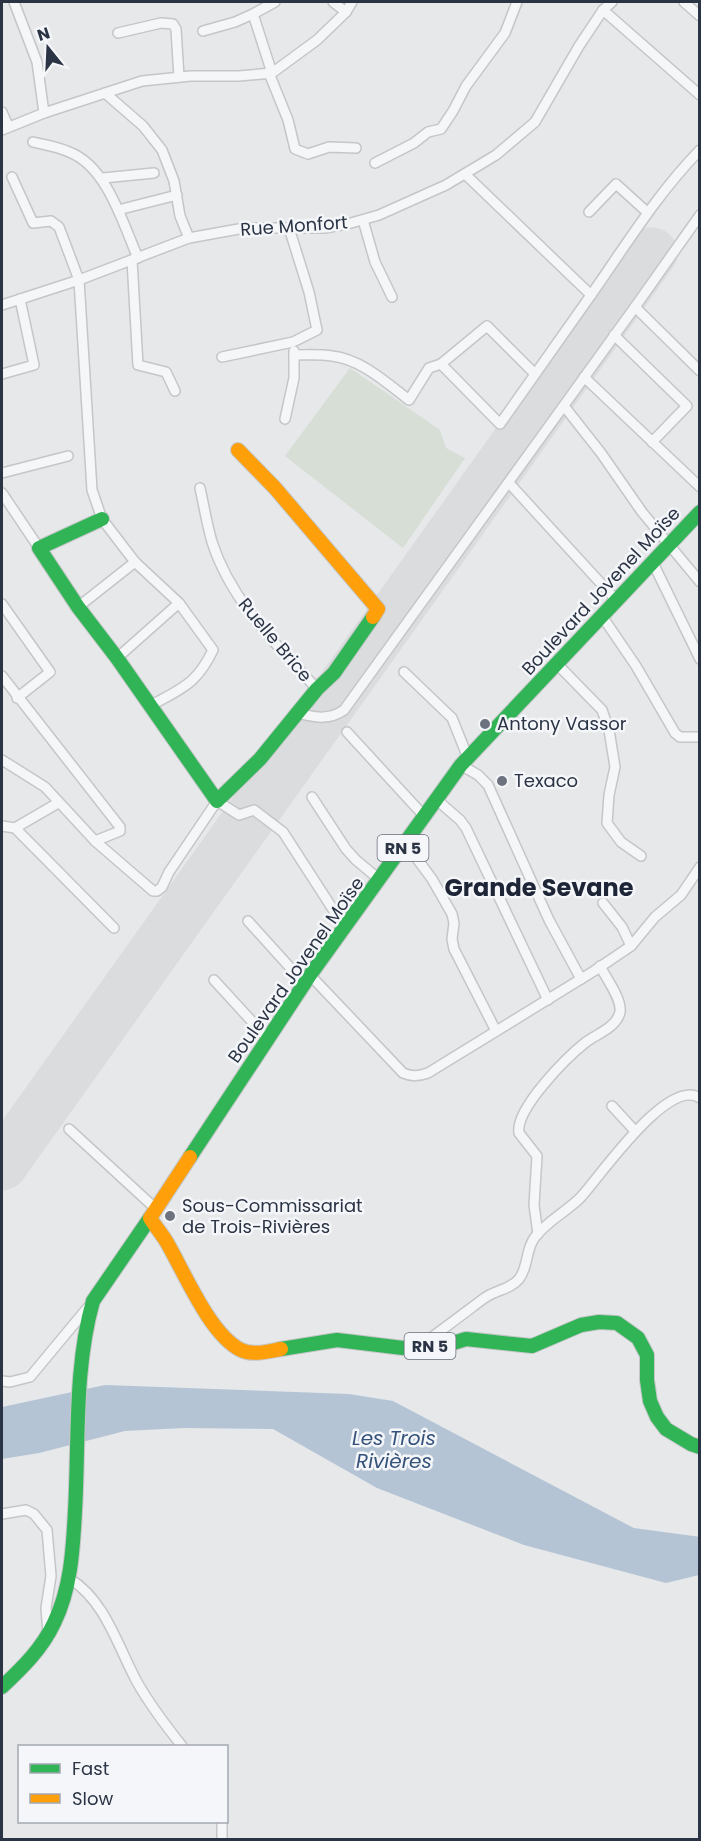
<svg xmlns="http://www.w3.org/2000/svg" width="701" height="1841" viewBox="0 0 701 1841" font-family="Poppins,sans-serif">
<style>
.green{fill:#d6ded6}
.water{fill:#b4c4d5}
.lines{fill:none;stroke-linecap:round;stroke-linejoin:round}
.river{stroke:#b4c4d5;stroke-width:14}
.runway{stroke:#dadcde;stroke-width:51}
.street-casing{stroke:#c4c6c8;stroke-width:12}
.fast-casing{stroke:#c4c6c8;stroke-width:16}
.slow-casing{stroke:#c4c6c8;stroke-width:16}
.street{stroke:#f5f6f7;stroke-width:9}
.fast{stroke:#30b455;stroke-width:14}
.slow{stroke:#ff9f0a;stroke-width:14}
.poi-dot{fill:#6c737f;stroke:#f4f6f9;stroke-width:2}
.labels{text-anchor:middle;stroke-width:5;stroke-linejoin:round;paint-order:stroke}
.shield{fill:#f4f6f9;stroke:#676e7b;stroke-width:1.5}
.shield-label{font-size:16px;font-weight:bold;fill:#2b3445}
.street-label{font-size:18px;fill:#2b3445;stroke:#f4f6f9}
.poi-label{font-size:18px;fill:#2b3445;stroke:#f4f6f9;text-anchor:start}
.water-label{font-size:20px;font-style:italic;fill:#34527a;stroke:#f4f6f9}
.district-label{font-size:24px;font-weight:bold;fill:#1d2536;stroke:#f4f6f9}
</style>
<rect width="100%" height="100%" fill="#e6e8ea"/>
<path class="green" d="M350 368 440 430 446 448 465 458 403 548 285 456Z"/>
<path class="water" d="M105 1385 349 1394 393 1401 664 1544 699 1537V1575L666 1583 524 1545 377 1488 273 1429 184 1428 125 1431 39 1453 2 1459V1407Z"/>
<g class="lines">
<path class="river" d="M633 1535 700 1544"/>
<path class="runway" d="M2 1165 652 253"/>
<g class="street-casing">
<g id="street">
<path d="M14 2 37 62 44 113"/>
<path d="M333 2 346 12"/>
<path d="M684 2 700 16"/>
<path d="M603 10 700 95"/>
<path d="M203 31 235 22 253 14"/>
<path d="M118 33 161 23 173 24 176 29 179 77"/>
<path d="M269 73 288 120 295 149 308 154 329 147 356 148"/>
<path d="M272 73 253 14 275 2"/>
<path d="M105 93 143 126 162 150 174 181 180 216 189 238"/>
<path d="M2 112 8 126"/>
<path d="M2 130 44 113 142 81 191 76H239L272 73 317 40 346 12 352 2"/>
<path d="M33 142C45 145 58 147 69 152 107 166 123 224 138 258"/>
<path d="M375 163 414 143 428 132 441 129 453 111 466 86 505 33 517 2"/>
<path d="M466 175 591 295C626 245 657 194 700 150"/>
<path d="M12 177 33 223 51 221 59 227 79 280 92 490 102 519 135 562 179 603 213 650C196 685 182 688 150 706"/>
<path d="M103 178 154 173"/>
<path d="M118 210 177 195"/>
<path d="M589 212 616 184 647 212"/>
<path d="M363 220 375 262 392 297"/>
<path d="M132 260 138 365 166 372 175 391"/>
<path d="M2 305 79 280 189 238 244 228H325L351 223 379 215 446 185 496 155 535 122 579 46 603 10 612 2"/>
<path d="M635 307 700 371"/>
<path d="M614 335 687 406 652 442"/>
<path d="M294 355C307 355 320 354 332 356 361 359 387 383 409 400L429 368 441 364 487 326 535 374"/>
<path d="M222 357 293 342 317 330 309 292 289 228"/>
<path d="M441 364 500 424 591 295"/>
<path d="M2 374 34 365 20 299"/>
<path d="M584 377 700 487"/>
<path d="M564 406 601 453 642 512 700 582"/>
<path d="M285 419 294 378V351"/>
<path d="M2 473 68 456"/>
<path d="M509 483 617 601"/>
<path d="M200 488C204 506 207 525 212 542 231 601 276 644 317 689"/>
<path d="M2 493 39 548"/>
<path d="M653 563 700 659"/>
<path d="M2 604 50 672 17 698"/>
<path d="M78 607 135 562"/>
<path d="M602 616 636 666 675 733 680 737H700"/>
<path d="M117 658 179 603"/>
<path d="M557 664 602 710 609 730 615 767 609 795 607 823 621 842 641 856"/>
<path d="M404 672 452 718 468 758"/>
<path d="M2 676 120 827V831L95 841"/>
<path d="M297 713C315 717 328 721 344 710L635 307 700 215"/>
<path d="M347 732 425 817"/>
<path d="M2 760 45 787 95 841 153 891H157L162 887 169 872 217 801 239 815 254 810 283 832 345 928"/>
<path d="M461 765 478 775 488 785 549 920 581 979"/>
<path d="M312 797 346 849 356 860 380 880"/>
<path d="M437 800 460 820 466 828 548 1000"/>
<path d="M2 826 15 828 114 928"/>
<path d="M15 828 58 803"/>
<path d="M406 844 432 879 452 914 454 923 452 939 454 949 496 1031"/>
<path d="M603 903 622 927 631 946"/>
<path d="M248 921 305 984"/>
<path d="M310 975 403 1073C412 1077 419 1076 428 1073L594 971 631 946 655 917 681 895 700 867"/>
<path d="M214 980 269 1040"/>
<path d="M612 1106 635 1131"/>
<path d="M69 1129 156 1209"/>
<path d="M538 1234 534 1205 537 1156 519 1133C515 1109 567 1057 586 1042 597 1034 617 1027 620 1012 622 999 606 978 600 966"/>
<path d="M421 1345C442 1330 463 1314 483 1299 494 1290 510 1290 519 1279 529 1266 525 1250 535 1237 547 1221 566 1212 580 1198 599 1178 668 1076 700 1098"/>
<path d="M2 1381 10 1382 30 1377 89 1306"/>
<path d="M2 1514 26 1510 34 1514 47 1530 51 1576 46 1608 48 1634"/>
<path d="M70 1579C105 1600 118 1647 137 1682 150 1705 166 1726 182 1746"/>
<path d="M222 1822V1840"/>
</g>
</g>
<g class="fast-casing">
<g id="fast">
<path d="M102 519 39 548 78 607 117 658 217 801 260 759 317 689 334 673 373 617"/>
<path d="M190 1157 310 975 461 765 700 512"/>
<path d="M281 1349 337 1340 403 1348 450 1344 466 1339 532 1346 581 1325 599 1322 617 1323 638 1338 647 1355V1380L650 1401 657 1417 666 1429 691 1444 700 1447"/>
<path d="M2 1687C22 1668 42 1649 54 1623 71 1589 73 1549 75 1511 79 1442 74 1368 93 1301L150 1218"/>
</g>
</g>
<g class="slow-casing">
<g id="slow">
<path d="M238 450 275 488 378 609 373 617"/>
<path d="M190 1157 150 1218C155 1226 161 1233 166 1241 184 1271 209 1334 241 1350 253 1356 269 1351 281 1349"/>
</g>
</g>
<use href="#street" class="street"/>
<use href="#fast" class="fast"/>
<use href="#slow" class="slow"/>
</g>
<g class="poi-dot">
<circle cx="485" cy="724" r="6"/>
<circle cx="502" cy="781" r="6"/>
<circle cx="170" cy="1216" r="6"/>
</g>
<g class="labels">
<g class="shield">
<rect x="377.5" y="835" width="51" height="26" rx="4.5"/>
<rect x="404.5" y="1333" width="51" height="26" rx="4.5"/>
</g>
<g class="shield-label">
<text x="403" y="854">RN 5</text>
<text x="430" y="1352">RN 5</text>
</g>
<g class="street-label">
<text transform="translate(294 226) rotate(-4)" y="6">Rue Monfort</text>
<text transform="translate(601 591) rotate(-47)" y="6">Boulevard Jovenel Moïse</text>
<text transform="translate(275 640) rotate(50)" y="6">Ruelle Brice</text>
<text transform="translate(296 970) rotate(-55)" y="6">Boulevard Jovenel Moïse</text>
</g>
<g class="poi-label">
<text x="497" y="730">Antony Vassor</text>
<text x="514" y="787">Texaco</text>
<text x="182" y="1212">Sous-Commissariat<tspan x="182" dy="21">de Trois-Rivières</tspan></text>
</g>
<g class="water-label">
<text x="394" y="1445">Les Trois<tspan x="394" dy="23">Rivières</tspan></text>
</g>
<g class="district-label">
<text x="539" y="896">Grande Sevane</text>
</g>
</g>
<rect width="701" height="1841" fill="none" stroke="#2b3445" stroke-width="6"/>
<rect x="18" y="1745" width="210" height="78" fill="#f4f6f9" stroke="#a4a8b1" stroke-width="1.5"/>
<rect x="30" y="1764" width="30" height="9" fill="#30b455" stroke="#a4a8b1" stroke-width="1.5"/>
<text x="72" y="1775" font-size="18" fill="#2b3445">Fast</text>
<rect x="30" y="1794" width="30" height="9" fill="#ff9f0a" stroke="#a4a8b1" stroke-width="1.5"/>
<text x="72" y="1805" font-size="18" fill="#2b3445">Slow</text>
<g transform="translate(48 48) rotate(342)" stroke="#f4f6f9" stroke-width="4.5" paint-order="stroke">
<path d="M0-4.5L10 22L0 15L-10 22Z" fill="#2b3445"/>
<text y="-9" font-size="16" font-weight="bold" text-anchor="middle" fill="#2b3445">N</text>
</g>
</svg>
